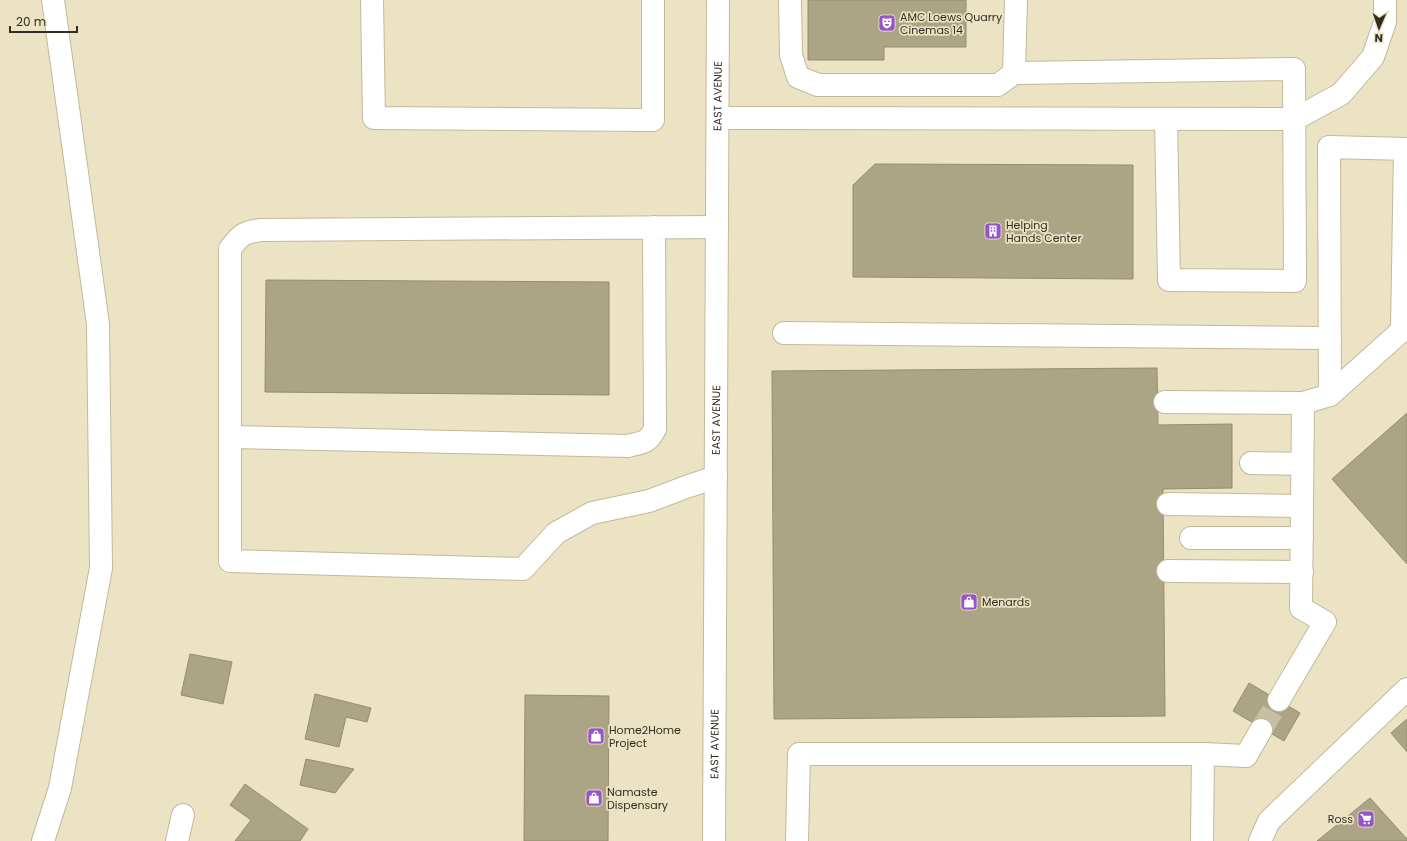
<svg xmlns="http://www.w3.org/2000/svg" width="1407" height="841" viewBox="0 0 1407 841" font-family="Poppins,sans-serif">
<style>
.building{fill:#aba485;stroke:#948d6f}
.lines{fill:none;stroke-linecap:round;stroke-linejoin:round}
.minor-tunnel{stroke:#c6bfa3;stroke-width:22;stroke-dasharray:22 11;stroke-linecap:butt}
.minor-casing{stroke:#c1ba9a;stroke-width:24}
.minor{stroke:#fff;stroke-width:22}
.labels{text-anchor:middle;stroke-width:3.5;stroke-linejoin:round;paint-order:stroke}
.poi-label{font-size:11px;fill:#312e21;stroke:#ebe3c3;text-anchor:start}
.street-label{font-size:11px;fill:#312e21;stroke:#ebe3c3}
</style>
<rect width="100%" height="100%" fill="#ebe3c3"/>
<g class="building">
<path d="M808 0H966V47H884V60H808Z"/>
<path d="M875 164 1133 165V279L853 277V185Z"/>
<path d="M266 280 609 282V395L265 392Z"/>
<path d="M1157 368 1158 425 1232 424V488L1163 489 1165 716 774 719 772 371Z"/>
<path d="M1407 413V564L1332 479Z"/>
<path d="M190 654 232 662 223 704 181 695Z"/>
<path d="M1249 683 1300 713 1284 741 1233 711Z"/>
<path d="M315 694 371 708 367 722 346 717 339 747 305 739Z"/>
<path d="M525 695 609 696 608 841H524Z"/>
<path d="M1407 719V752L1391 733Z"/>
<path d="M306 759 354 769 335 793 300 785Z"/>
<path d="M245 784 308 829 300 841H235L251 820 230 805Z"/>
<path d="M1370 798 1407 839V841H1317Z"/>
</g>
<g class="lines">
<path class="minor-tunnel" d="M1261 730 1279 700"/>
<g class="minor-casing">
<g id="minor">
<path d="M372 0 374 118 653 120V0"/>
<path d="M790 0 791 55 798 77 818 85H998L1014 73"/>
<path d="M1016 0 1014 73 1294 69 1295 281 1169 280 1166 119"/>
<path d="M718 118 1295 119 1341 94 1373 57 1385 22V0"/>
<path d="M654 227 655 429C647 444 643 442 628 446L230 437V249C240 235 244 232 261 230L717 227"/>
<path d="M1402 331 1405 149"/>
<path d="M784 333 1330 338"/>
<path d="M1330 395 1329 147 1407 149"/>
<path d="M1165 402 1303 403"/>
<path d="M230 437V561L523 569 556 533 592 513 649 501 686 487 716 477"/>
<path d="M1251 463 1302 464"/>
<path d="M1168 504 1302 506"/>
<path d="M1191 538H1302"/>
<path d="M1168 571 1302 572"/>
<path d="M1279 700 1325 622 1301 608 1303 403 1330 395 1407 326"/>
<path d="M1203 754 1246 756 1261 730"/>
<path d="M43 841 60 788 101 568 98 324 53 0"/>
<path d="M177 841 183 815"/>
<path id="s1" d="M714 841 718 0"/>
<path d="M797 841 799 754H1203L1202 841"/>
<path d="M1260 841 1269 821 1407 689"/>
</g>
</g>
<use href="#minor" class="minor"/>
</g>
<defs>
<g id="theatre-square" transform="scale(0.9)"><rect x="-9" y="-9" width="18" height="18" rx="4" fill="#9455cb" stroke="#ebe3c3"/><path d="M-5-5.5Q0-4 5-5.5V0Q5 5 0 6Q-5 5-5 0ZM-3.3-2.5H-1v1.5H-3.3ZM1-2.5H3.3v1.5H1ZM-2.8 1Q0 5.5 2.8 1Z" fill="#fff"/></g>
<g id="building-square" transform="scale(0.9)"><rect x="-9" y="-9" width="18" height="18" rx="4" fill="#9455cb" stroke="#ebe3c3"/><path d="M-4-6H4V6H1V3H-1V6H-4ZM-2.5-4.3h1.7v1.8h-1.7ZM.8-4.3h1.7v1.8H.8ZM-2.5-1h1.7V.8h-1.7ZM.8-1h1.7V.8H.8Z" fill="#fff"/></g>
<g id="shop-square" transform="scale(0.9)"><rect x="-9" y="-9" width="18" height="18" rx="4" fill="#9455cb" stroke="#ebe3c3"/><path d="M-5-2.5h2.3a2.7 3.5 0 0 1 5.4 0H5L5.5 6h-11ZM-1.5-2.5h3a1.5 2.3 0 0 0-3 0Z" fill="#fff"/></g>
<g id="supermarket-square" transform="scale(0.9)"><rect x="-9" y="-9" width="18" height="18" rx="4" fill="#9455cb" stroke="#ebe3c3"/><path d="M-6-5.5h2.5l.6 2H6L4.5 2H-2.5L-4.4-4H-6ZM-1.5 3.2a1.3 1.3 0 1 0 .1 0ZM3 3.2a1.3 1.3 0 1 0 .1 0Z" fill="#fff"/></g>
</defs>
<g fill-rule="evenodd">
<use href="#theatre-square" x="887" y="23"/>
<use href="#building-square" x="993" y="231"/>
<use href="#shop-square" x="969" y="602"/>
<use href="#shop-square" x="596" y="736"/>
<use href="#shop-square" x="594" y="798"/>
<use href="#supermarket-square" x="1366" y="819"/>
</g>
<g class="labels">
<g class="poi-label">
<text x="900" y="21">AMC Loews Quarry<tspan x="900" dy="13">Cinemas 14</tspan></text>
<text x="1006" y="229">Helping<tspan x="1006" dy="13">Hands Center</tspan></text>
<text x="982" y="606">Menards</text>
<text x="609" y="734">Home2Home<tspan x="609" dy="13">Project</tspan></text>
<text x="607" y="796">Namaste<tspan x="607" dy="13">Dispensary</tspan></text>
<text x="1353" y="823" text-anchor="end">Ross</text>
</g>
<g class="street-label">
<text dy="4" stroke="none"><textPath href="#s1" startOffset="745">EAST AVENUE</textPath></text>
<text dy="4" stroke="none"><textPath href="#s1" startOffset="421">EAST AVENUE</textPath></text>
<text dy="4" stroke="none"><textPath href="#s1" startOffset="97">EAST AVENUE</textPath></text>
</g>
</g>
<g transform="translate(1379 28) rotate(182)" stroke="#ebe3c3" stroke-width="3" paint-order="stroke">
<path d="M0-3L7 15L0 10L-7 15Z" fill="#312e21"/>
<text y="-6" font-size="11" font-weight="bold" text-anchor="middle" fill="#312e21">N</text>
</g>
<path d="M10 26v6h67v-6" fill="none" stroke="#312e21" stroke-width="2"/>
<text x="16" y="26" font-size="12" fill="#312e21" stroke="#ebe3c3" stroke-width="3" paint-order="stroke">20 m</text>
</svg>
